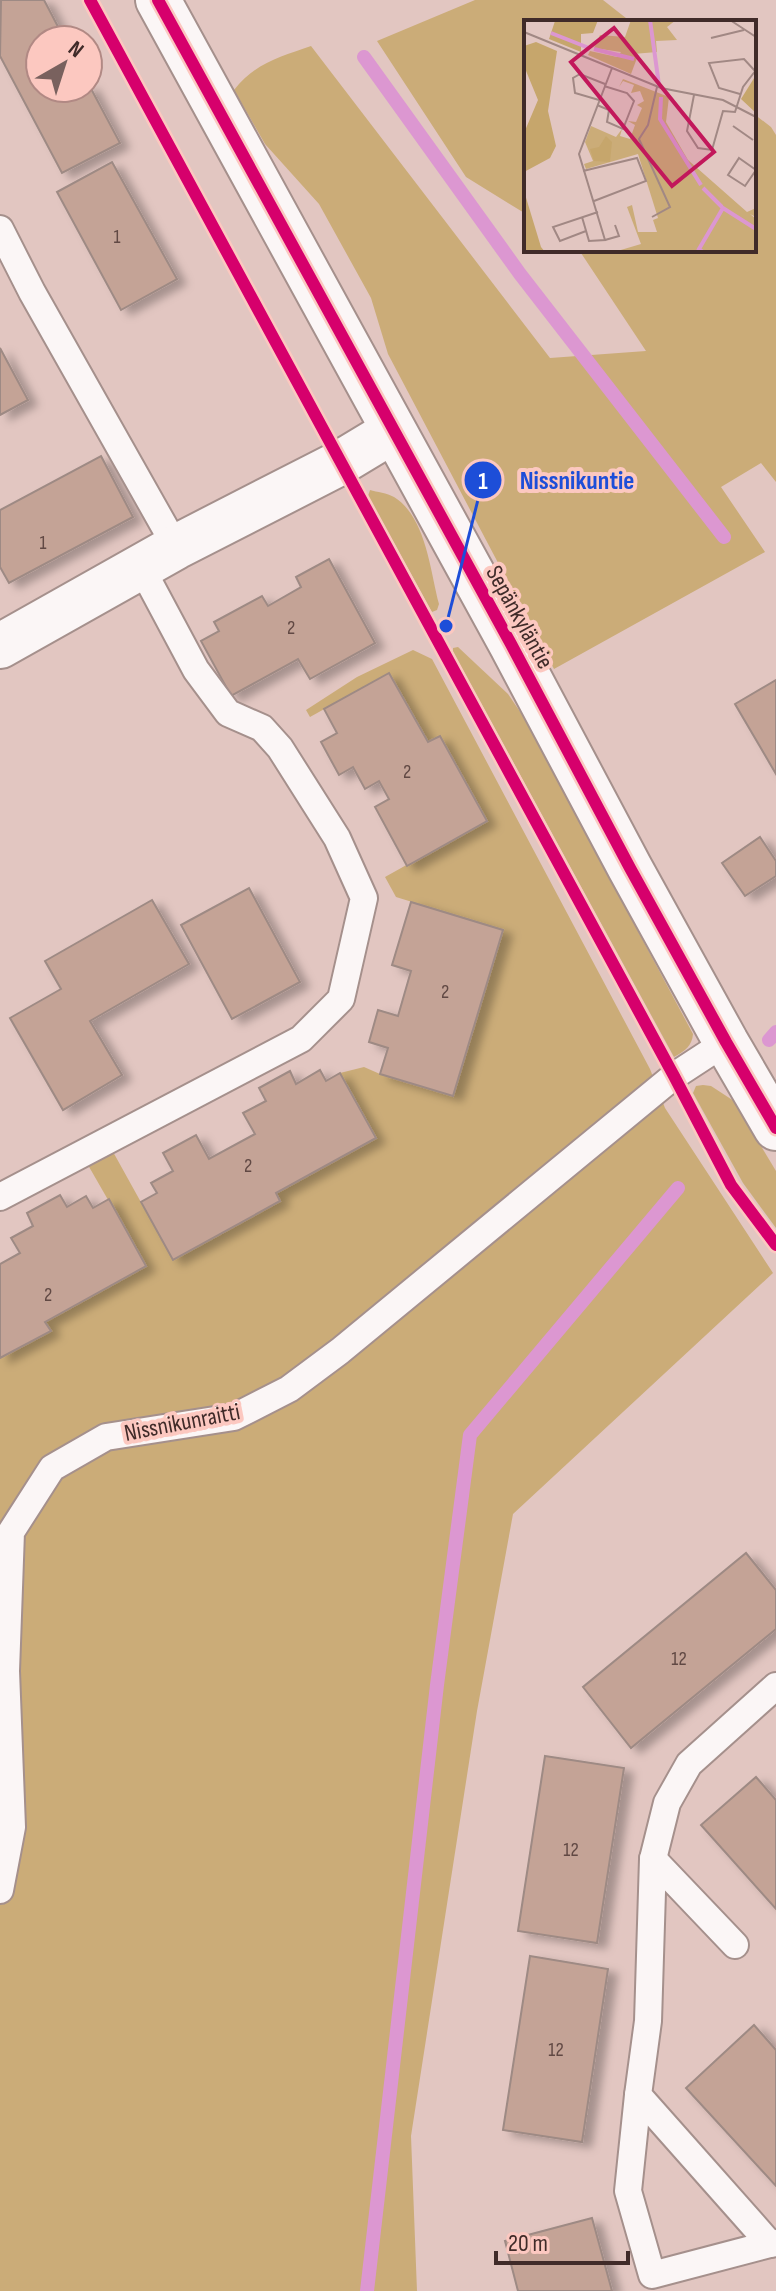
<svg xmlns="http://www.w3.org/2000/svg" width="776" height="2291" viewBox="0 0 776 2291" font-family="'Sofia Sans Condensed',sans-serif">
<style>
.green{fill:#cbac78}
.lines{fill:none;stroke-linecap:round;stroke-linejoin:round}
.stream{stroke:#dc97d1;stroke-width:14}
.building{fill:#c4a396;stroke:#9e8a84;stroke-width:2;filter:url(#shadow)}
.service-casing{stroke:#a5908c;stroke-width:30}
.minor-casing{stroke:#a5908c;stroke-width:48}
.tertiary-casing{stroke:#a5908c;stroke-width:48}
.service{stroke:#fbf6f6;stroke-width:26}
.minor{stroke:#fbf6f6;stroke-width:44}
.tertiary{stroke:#fbf6f6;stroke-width:44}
.cycleway-casing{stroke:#fcc8c0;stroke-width:17}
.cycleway{stroke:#d6006c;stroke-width:12}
.labels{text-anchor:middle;stroke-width:8;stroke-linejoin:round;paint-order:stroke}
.number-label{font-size:20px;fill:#614944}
.street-label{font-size:24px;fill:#402b29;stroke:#fcc8c0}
.inset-river{fill:none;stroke:#dc97d1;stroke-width:4}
.inset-road{fill:none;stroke:#a18884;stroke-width:2}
.view{fill:#c2185b;fill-opacity:0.15;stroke:#c2185b;stroke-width:4}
.inset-edge{fill:none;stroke:#402b29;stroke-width:4}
.leader{fill:none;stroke:#1d4ed8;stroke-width:3}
.callout-dot{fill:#1d4ed8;stroke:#fcc8c0;stroke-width:3}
.mark-label{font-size:24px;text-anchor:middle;font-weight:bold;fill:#fff}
.callout-label{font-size:26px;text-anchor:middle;font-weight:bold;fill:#1d4ed8;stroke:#fcc8c0;stroke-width:8;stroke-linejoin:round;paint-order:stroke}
</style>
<defs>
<filter id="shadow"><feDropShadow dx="9" dy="5" stdDeviation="4" flood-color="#0004"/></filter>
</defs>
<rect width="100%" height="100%" fill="#e2c6c1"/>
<g class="green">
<path d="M475 0H603L631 22H526V214L466 177 377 41Z"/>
<path d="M311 46 550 358 646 351 579 250H754V114L771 127 776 135V482L761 463 721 487 765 552 554 669 388 354 371 298 319 204 265 144 234 90C255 63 280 57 311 46Z"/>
<path d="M370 490C377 492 387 493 394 497 426 517 430 570 439 604L437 610 432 612 368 496Z"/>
<path d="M458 647 508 694 523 716 693 1034C692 1046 685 1051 674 1057L453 652V648Z"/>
<path d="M413 650 432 659 650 1069 665 1108 773 1273 513 1514 477 1711 411 2136 417 2291H0V1358L50 1331 45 1322 146 1266 88 1165 112 1150 173 1260 279 1202 276 1193 376 1138 340 1073 364 1067 380 1074 453 1096 503 930 396 897 385 877 487 820 440 736 428 742 389 673 310 717 306 710 357 677Z"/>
<path d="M703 1085 711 1086 734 1101 776 1171V1228L743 1183 693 1093 696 1086Z"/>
</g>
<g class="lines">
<g class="stream">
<path d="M364 57 520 274 724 537"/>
<path d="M769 1040 776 1032"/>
<path d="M367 2291 437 1685 470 1435 678 1188"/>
</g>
</g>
<g class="building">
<path d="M1 0H44L65 40H40V88H88V83L120 143 62 173 0 56Z"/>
<path d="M112 162 177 279 121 310 57 192Z"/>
<path d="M0 348 28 400 0 415Z"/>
<path d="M101 456 133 517 9 583 0 567V510Z"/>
<path d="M329 559 375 643 310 679 298 659 231 696 201 641 219 631 214 622 262 596 268 606 301 587 296 577Z"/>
<path d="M389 673 428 742 440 736 487 821 407 866 375 807 389 799 379 781 365 789 353 767 339 775 321 742 337 733 324 709Z"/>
<path d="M776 680V774L735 704Z"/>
<path d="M760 837 776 861V876L745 896 722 863Z"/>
<path d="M249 888 300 982 232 1019 181 925Z"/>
<path d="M152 900 189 964 90 1021 122 1075 63 1110 10 1018 61 989 45 961Z"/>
<path d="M411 902 503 930 453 1096 380 1074 388 1048 369 1042 378 1010 398 1016 411 971 392 965Z"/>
<path d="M320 1070 326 1081 340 1073 376 1138 276 1193 280 1201 173 1260 141 1202 157 1193 151 1183 173 1171 163 1153 196 1135 209 1159 255 1134 243 1113 266 1101 259 1088 290 1071 296 1084Z"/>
<path d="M60 1195 67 1207 86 1196 93 1208 109 1199 146 1266 45 1322 51 1331 0 1358V1264L20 1253 11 1238 33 1226 27 1213Z"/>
<path d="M746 1553 776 1590V1629L631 1748 583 1687Z"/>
<path d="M545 1756 624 1768 597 1943 518 1931Z"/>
<path d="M756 1777 776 1800V1909L701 1825Z"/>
<path d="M530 1956 608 1969 582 2142 503 2130Z"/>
<path d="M754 2025 776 2050V2186L686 2088Z"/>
<path d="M592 2218 612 2291H518L505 2241Z"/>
</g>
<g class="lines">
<g class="service-casing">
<g id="service">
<path d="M0 229 32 292 176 547"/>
<path d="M0 1197 301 1039 341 999 364 898 337 838 280 748 262 728 228 713 196 670 141 567"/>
<path d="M776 1686 689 1764 667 1803 653 1859 648 2021 638 2095 770 2244 776 2243"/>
<path d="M653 1859 735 1945"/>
<path d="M0 1890 12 1827 6 1671 11 1532 52 1468 106 1437 234 1417 289 1389 340 1351 674 1076 726 1042"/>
<path d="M638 2095 628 2191 652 2275 770 2244"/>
</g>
</g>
<g class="minor-casing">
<path id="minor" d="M0 646 176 547 340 463 393 431"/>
</g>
<g class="tertiary-casing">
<path id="tertiary" d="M158 0 511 644 630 868 726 1042 776 1128"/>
</g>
<use href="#service" class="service"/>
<use href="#minor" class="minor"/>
<use href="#tertiary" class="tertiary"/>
<g class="cycleway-casing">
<g id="cycleway">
<path d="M90 0 674 1076 731 1185 776 1245"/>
<path d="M158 0 511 644 630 868 726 1042 776 1128"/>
</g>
</g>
<use href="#cycleway" class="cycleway"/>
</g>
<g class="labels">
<g class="number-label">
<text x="117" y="243">1</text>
<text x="43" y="549">1</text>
<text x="291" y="634">2</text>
<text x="407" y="778">2</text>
<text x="445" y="998">2</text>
<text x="248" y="1172">2</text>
<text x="48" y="1301">2</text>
<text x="679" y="1665">12</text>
<text x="571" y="1856">12</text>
<text x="556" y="2056">12</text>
</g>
<g class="street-label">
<text transform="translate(520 617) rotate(61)" y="8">Sepänkyläntie</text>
<text transform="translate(182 1422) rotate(-11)" y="8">Nissnikunraitti</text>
</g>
</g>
<g transform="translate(524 20)">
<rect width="232" height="232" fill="#e2c6c1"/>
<path d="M107 0H152L143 7 153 20 132 21 133 32 109 34 113 38 107 54 64 35 66 31 93 37 97 32 70 28 76 15 101 17ZM99 59 145 77 142 102 164 140 223 192 232 188V197L226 194 232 199V232H90L117 224 103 187 108 185 114 212H133L129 200 134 198 114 134 62 149 60 144 69 141 61 122 67 106 92 117 98 109 96 116 106 119 111 105 104 101 112 102 118 88 113 85 120 81 116 71 107 73 110 65 99 61 95 67Z" fill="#cbac78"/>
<path d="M74 0 69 13 57 14V32L25 19 31 1ZM12 22 33 31 24 91 32 126 26 138 0 152V113L14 80 0 46V26ZM232 55V93L217 79ZM82 116 88 122 86 142 70 141 66 129 75 127ZM0 171 17 227 21 232H0Z" fill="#c6a66c"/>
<path class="inset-river" d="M126 0 135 65M27 13 65 28M70 29 110 39M137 77 136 99 177 165M179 168 198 187M179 232 175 229 199 188 232 209"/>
<path class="inset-road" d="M206 0 232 17M0 12 137 68 199 80 232 97M187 18 220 10M216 74 195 68 185 43 220 39 231 51M170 75 163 111 174 128 188 130 199 91 211 92 219 67 232 50M75 80 51 73 49 58 56 54 81 64M73 85 85 90 83 102 99 109 110 81 103 73 80 66M209 106 229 120M215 138 232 150 221 166 204 155ZM59 151 113 138 122 161 70 181M58 197 65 221 81 220 55 134 88 48M128 197 146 187 115 119 124 105 133 67M62 211 36 221 29 207 74 192M81 220 95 216 91 205"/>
<path class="view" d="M90 8 190 132 148 166 47 42Z"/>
<rect width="232" height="232" class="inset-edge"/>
</g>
<path class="leader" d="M446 626L483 480"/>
<g class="callout-dot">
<circle cx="446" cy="626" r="8"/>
<circle cx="483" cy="480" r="20"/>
</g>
<g class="mark-label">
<text x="483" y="489">1</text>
</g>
<g class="callout-label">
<text x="577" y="489">Nissnikuntie</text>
</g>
<g transform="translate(64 64) rotate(39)"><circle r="38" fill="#fcc8c0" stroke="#b18984" stroke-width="2"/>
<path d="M0-6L14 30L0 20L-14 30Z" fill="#79615e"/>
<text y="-12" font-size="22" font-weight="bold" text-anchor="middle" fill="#402b29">N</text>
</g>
<path d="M496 2251v12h132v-12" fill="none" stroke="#402b29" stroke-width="4"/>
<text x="508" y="2251" font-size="24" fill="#402b29" stroke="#fcc8c0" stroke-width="6" paint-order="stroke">20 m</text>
</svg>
